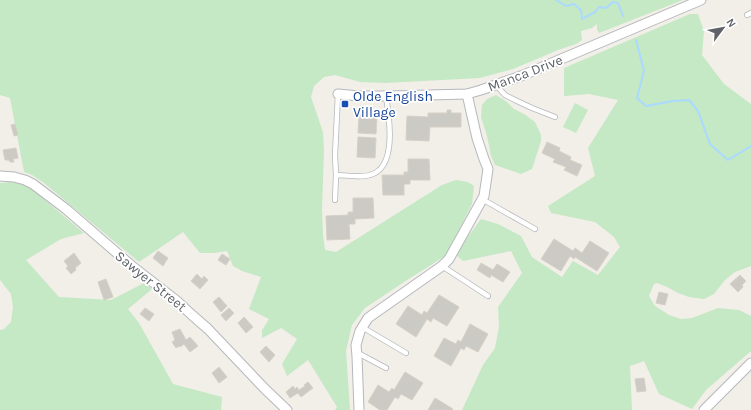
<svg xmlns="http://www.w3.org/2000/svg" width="751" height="410" viewBox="0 0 751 410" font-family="Karla,sans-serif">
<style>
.green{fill:#c5e8c5}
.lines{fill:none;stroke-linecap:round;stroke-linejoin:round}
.stream{stroke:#aadaff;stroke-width:2}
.building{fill:#cccac5;stroke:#d6d1c6}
.lane-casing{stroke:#b5b8bc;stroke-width:6}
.street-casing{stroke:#b5b8bc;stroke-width:11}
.lane{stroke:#fff;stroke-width:4.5}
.street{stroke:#fff;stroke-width:9}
.transit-dot{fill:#1a4fb4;stroke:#fff;stroke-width:1.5}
.labels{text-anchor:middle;stroke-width:3.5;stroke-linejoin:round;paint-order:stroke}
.street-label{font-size:14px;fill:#5f6368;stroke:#fff}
.transit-label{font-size:14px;fill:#164399;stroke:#fff;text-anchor:start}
</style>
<rect width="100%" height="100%" fill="#f1efe8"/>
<g class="green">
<path d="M0 0H683L599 33 597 29V24L592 28 581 31 582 40 576 44 558 50 513 69 480 78 385 83 360 82 335 75 324 77 314 86 311 97 323 132 324 151 322 209 323 235 325 250 336 252 442 185 456 180 468 182 474 186 472 204 446 255 428 267 410 278 365 308 352 325 346 351 350 410H335L337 407 308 360 287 376 282 364 297 339 281 328 262 338V330L269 319 249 309 261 277 242 271 233 266 227 251 214 253H200L183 232 139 262 44 183 32 175 24 172 10 98 0 95Z"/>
<path d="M690 14H698L704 31 702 55 724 84 751 104V266L735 272 725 280 714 294 704 299 689 297 678 293 667 287 657 283 654 284 649 296 655 306 669 315 681 319 692 318 718 308 739 310 751 316V351L706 390 692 409 659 394 644 361 630 366 632 410H462L483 365 495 348 499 327 498 307 522 273 511 251 463 261 455 254 481 219 498 224 521 236 532 257 562 277 573 261 598 275 620 247 614 237 595 222 551 213 548 206 595 176 588 148 618 100 589 94 564 96V68Z"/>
<path d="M496 95 507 102 514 109 524 114 535 122 541 135V141L532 169 521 174 495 165 491 156 487 136 481 117 482 105 487 99Z"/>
<path d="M575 103 588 110 576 133 563 127Z"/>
<path d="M11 182 20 183 28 186 84 233 61 239 26 260 59 297 111 300 144 283 152 289 128 309 139 323 173 384 222 397 221 410H0V330L4 329 11 322 13 307 11 294 0 280V183Z"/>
</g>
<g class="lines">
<g class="stream">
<path d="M556 0 566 6 574 4 581 10 582 19 595 12 599 7 606 8 613 2 618 3 623 16"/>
<path d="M636 40 644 71 637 98 646 106 673 101 689 100 698 111 710 144 728 160 751 146"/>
</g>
</g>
<g class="building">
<path d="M447 110H451V113H461V127H430L429 141 406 140 407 116 428 117V113H447Z"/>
<path d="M359 114 377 115 376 134 358 133Z"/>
<path d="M15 124 18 135 14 136 11 125Z"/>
<path d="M358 137 376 138 375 158 357 157Z"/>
<path d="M547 142 560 148 559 151 571 157 570 160 582 165 577 176 564 170 566 167 553 162 555 159 542 153Z"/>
<path d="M16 148 18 158 13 159 14 162H10L9 160H5L3 150Z"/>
<path d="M408 159H429L430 180H410V184H404V195H383L382 175H404V172H408Z"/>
<path d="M353 198H373L374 218 355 219V224H349L350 239 327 240 326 216 348 215V212H353Z"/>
<path d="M554 239 573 251 575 248 582 253 590 241 609 253 597 271 575 257 574 259 570 256 561 271 541 259Z"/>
<path d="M158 251 168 258 163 266 153 258Z"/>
<path d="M74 253 81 263 75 268 76 270 71 274 66 268 68 266 64 261Z"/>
<path d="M222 254 230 259 226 265 218 260Z"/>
<path d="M481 263 493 270 497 264 510 272 503 282 491 275 490 278 477 270Z"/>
<path d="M197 274 202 279 204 276 208 280 200 289 191 281Z"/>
<path d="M740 275 746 281 742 285 743 287 738 292 730 284Z"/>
<path d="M106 279 113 297 104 300 98 282Z"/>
<path d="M659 292 668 294 665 305 656 303Z"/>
<path d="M439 295 459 307 447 326 433 318 431 322 427 319 416 337 396 324 408 306 422 315 424 311 427 313Z"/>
<path d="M219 297 227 306 221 312 213 302Z"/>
<path d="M145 308 154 314 149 321 140 314Z"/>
<path d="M229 308 234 313 226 321 221 315Z"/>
<path d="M244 317 253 327 246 333 238 323Z"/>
<path d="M470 324 488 334 478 352 466 346 464 350 461 348 451 366 434 356 444 338 456 344 458 340 461 342Z"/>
<path d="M180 329 186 340 190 337 198 346 190 352 184 344 180 347 179 346 176 348 172 342 175 340 172 332Z"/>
<path d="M266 346 275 355 269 362 260 352Z"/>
<path d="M219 367 227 377 219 383 212 373Z"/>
<path d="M405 372 423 383 412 400 401 394 398 399 395 397 387 410H380L368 402 378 385 389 392 392 388 394 390Z"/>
<path d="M644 378 646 391 637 392 635 379Z"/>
<path d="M308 382 313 388 301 397 298 393 290 398 286 392 293 386 295 389 297 387 299 390 305 386 304 385Z"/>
<path d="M435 398 453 409 452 410H428Z"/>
</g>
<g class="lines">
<g class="lane-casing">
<g id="lane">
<path d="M747 15 751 13"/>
<path d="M496 85 505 95 517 101 532 108 555 117"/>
<path d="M338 94 335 155 336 175C346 175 361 178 370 175 398 168 389 116 386 96"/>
<path d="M482 199 535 229"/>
<path d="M335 200 336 175"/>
<path d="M442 266 488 296"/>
<path d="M362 327 406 353"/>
<path d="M356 352 386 368"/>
</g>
</g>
<g class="street-casing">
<g id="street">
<path d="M338 94 359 96H389L467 94 481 90 521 76 701 0"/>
<path d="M0 176 14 177 25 180 33 184 66 209 132 266 177 301 192 315 208 329 265 389 287 410"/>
<path d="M359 410 357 356 356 345 360 331 368 318 442 266 449 259 484 196 488 169 484 159 477 138 467 94"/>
<path d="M704 410 751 363"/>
</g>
</g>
<use href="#lane" class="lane"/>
<use href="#street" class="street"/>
</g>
<rect class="transit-dot" x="341" y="100" width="8" height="8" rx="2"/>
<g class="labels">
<g class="street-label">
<text transform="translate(525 73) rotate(-21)" y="5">Manca Drive</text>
<text transform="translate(151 281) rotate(39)" y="5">Sawyer Street</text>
</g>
<g class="transit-label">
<text x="353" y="101">Olde English<tspan x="353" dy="16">Village</tspan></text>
</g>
</g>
<g transform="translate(723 28) rotate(58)" stroke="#ffffff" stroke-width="3" paint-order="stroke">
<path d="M0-3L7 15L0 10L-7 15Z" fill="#5f6368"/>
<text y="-6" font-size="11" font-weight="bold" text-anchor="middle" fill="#5f6368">N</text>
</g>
</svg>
